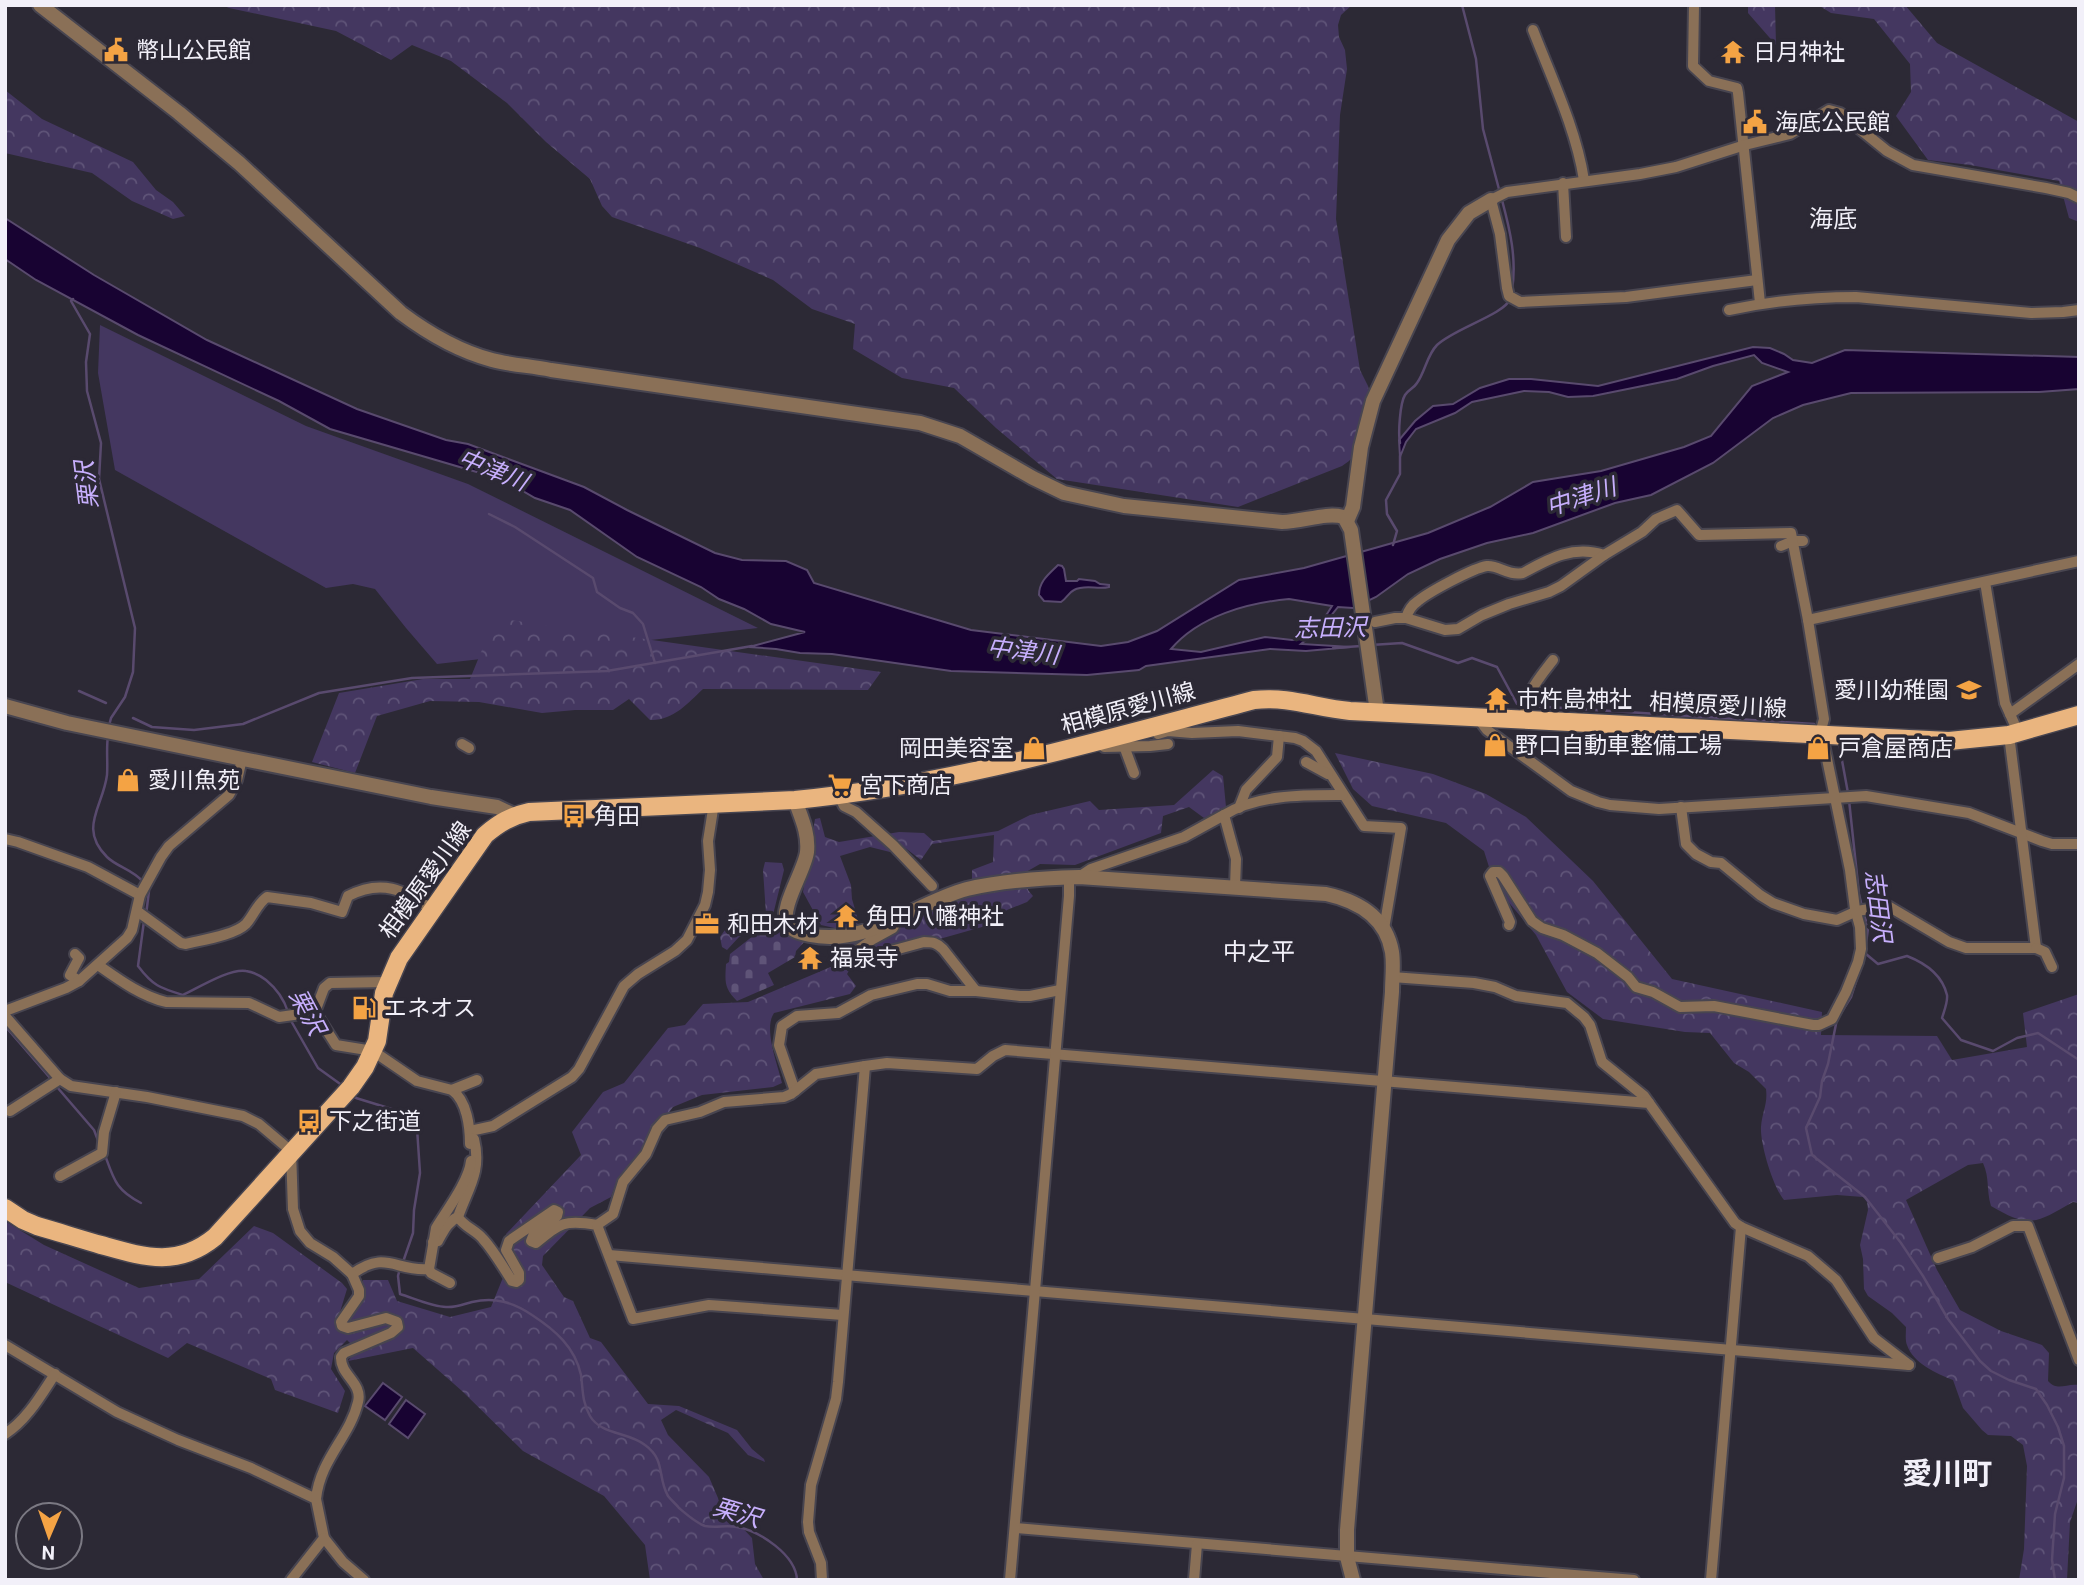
<svg xmlns="http://www.w3.org/2000/svg" width="2084" height="1585" viewBox="0 0 2084 1585" font-family="Roboto,'Noto Sans JP',sans-serif">
<style>
.grass{fill:#443760}
.forest{fill:url(#forest-crowns)}
.cemetery{fill:url(#cemetery-stones)}
.water{fill:#180332;stroke:#594a6e;stroke-width:2;fill-rule:evenodd}
.lines{fill:none;stroke-linecap:round;stroke-linejoin:round}
.stream{stroke:#594a6e;stroke-width:2.5}
.minor-casing{stroke:#484550;stroke-width:14}
.tertiary-casing{stroke:#484550;stroke-width:18}
.primary-casing{stroke:#484550;stroke-width:21}
.minor{stroke:#8a7057;stroke-width:10}
.tertiary{stroke:#8a7057;stroke-width:14}
.primary{stroke:#eab57f;stroke-width:18}
.labels{text-anchor:middle;stroke-width:7;stroke-linejoin:round;paint-order:stroke}
.poi-label{font-size:23px;fill:#f2f0f9;stroke:#2c2935;text-anchor:start}
.street-label{font-size:23px;fill:#f2f0f9;stroke:#2c2935}
.neighbourhood-label{font-size:24px;fill:#f2f0f9;stroke:#2c2935}
.water-label{font-size:24px;font-style:italic;fill:#c7affd;stroke:#2c2935}
.district-label{font-size:30px;font-weight:bold;fill:#f2f0f9;stroke:#2c2935}
</style>
<defs>
<pattern id="forest-crowns" width="20" height="18" patternUnits="userSpaceOnUse" patternTransform="scale(1.75)"><rect width="20" height="18" fill="#443760"/><path d="M2 6a3 3 0 1 1 6 0M12 15a3 3 0 1 1 6 0" fill="none" stroke="#5f5478"/></pattern>
<pattern id="cemetery-stones" width="16" height="16" patternUnits="userSpaceOnUse" patternTransform="scale(1.75)"><rect width="16" height="16" fill="#443760"/><path d="M2 7V4a2 2 0 0 1 4 0v3zM10 15v-3a2 2 0 0 1 4 0v3z" fill="#5f5478"/></pattern>
</defs>
<rect width="100%" height="100%" fill="#2c2935"/>
<path class="grass" d="M100 325 306 426 468 484 758 628 437 664 406 628 375 589 353 584 326 588 115 470 98 373Z"/>
<g class="forest">
<path d="M222 5H1352L1341 15 1338 25 1339 37 1345 50 1347 69 1340 115 1336 219 1360 370 1368 386 1372 404 1357 452 1349 461 1342 466 1238 507 1057 479 996 428 954 388 902 378 853 349 855 324 812 309 773 280 700 248 612 217 602 206 590 179 546 142 507 103 451 61 412 45 391 60 336 31 229 8Z"/>
<path d="M1748 5H1775L1776 45 1748 13Z"/>
<path d="M1818 5H1905L1937 43 2079 122V222L2069 218 2059 181 1970 165 1928 160 1896 116 1911 92 1910 64 1874 19 1831 13Z"/>
<path d="M5 90 42 119 133 162 156 190 173 202 185 216 173 219 132 201 92 173 5 153Z"/>
<path d="M495 618 881 672 868 690 703 689C688 703 673 721 650 720L629 699 613 710H575L542 713 479 702 430 701 377 716 355 773 312 762 339 693 423 679H470Z"/>
<path d="M1335 753 1433 774 1486 794 1526 817 1593 881 1672 979 1822 1012 1821 1035 1937 1036 1952 1060 2027 1047 2023 1013 2079 994V1203L2073 1202C2036 1223 2030 1229 1991 1206 1986 1189 1990 1179 1983 1163L1968 1165 1906 1200 1937 1270 1960 1310 2001 1331 2042 1345 2049 1353 2048 1381C2058 1392 2066 1383 2079 1385V1496L2070 1522 2067 1580H2019L2024 1549 2027 1466 2023 1445 2011 1436 1988 1435 1982 1430 1963 1408 1953 1380C1937 1374 1913 1363 1907 1345 1905 1340 1906 1333 1906 1327L1892 1313 1868 1296 1864 1289 1863 1259 1860 1245 1868 1210 1867 1202 1863 1197 1837 1195 1784 1200C1773 1187 1760 1144 1761 1127 1762 1112 1768 1104 1766 1089L1749 1072 1734 1063 1710 1033 1685 1032 1603 1019 1567 992 1536 935 1495 886 1484 851 1446 823 1372 806 1353 789Z"/>
<path d="M1213 770 1223 776 1226 807 1204 818 1189 807 1163 816 1161 833 1075 865 1040 864 1026 872 1028 890 1033 896 1027 902 1007 910 989 925 890 953 894 963 851 967 847 974 856 986 850 994 774 1013C763 1029 778 1065 782 1083L773 1087 702 1095 673 1107 616 1183 611 1197 590 1208 543 1256 542 1265 564 1297 573 1301 590 1338 601 1342 648 1404 679 1406 737 1430 752 1449 764 1459 765 1462 748 1455 728 1433 676 1410 661 1420 668 1435 709 1477 721 1505 752 1538 755 1564 764 1580H650L645 1545 604 1496 523 1451 462 1391 413 1348 348 1361 357 1350 347 1340 334 1353 331 1369 345 1391 338 1413 275 1390 271 1379 187 1343 168 1358 5 1282V1221L44 1245 139 1288 199 1279 254 1226 273 1233 342 1283 347 1289 340 1312 351 1315 361 1294 363 1280H388L397 1301 450 1317 491 1307 502 1280 511 1264 506 1234 581 1155 572 1132 603 1092 624 1083 668 1028 685 1025 703 1004 748 1002 833 966 831 954C876 930 923 907 972 893V870L993 862 994 835 932 844 921 860 900 844 890 852 870 847 840 856 851 885 852 899 859 923 839 929 821 925 803 892 815 819 820 818 825 837 839 842 899 832 924 833 933 841 998 831 1030 815 1090 801 1099 810 1174 805Z"/>
<path d="M765 862 782 863 784 870 771 923 739 937 727 950 722 947 720 937 727 927 766 914 763 870Z"/>
</g>
<path class="cemetery" d="M774 927H782L790 936 805 941 796 951 795 957 768 973 774 985 737 1001C724 988 725 982 726 964L729 962 730 954 753 936Z"/>
<g class="water">
<path d="M5 218 94 275 207 340 357 409 446 440 468 444 584 487 627 510 715 553 742 560 786 561 807 570 814 583 971 630 1101 646 1128 642 1157 631 1239 580 1304 568 1428 533 1490 507 1533 482 1601 471 1684 447 1711 436 1752 386 1788 372 1762 363 1754 355 1713 366 1677 379 1593 396 1568 397 1549 392 1524 391 1472 402 1455 413 1416 429 1406 442 1400 457 1399 440 1415 421 1433 406 1453 404 1480 388 1509 379H1531L1598 386 1753 347 1770 348 1784 354 1793 360 1812 363 1845 350 2079 357V389L2039 392 1851 393 1803 405 1773 418 1713 463 1651 495 1615 503 1533 533 1487 543 1440 559 1408 574 1376 597 1353 608 1338 607 1322 627 1301 644 1351 647 1306 651 1270 649 1146 666 1139 670 1087 675 951 671 832 654 800 653 776 649 749 647 805 632 771 624 744 609 719 599 701 587 637 557 570 510 535 498 504 480 330 429 279 401 138 335 36 280 5 259ZM1289 599 1332 606 1327 614 1314 628 1300 639 1292 640 1265 637 1201 652 1171 649C1199 616 1247 603 1289 599Z"/>
<path d="M1058 565 1062 566 1064 569 1066 581H1077L1079 579 1095 581 1100 584 1109 585V587C1098 590 1085 584 1074 590 1068 593 1067 598 1061 602L1044 601 1039 595C1039 581 1049 574 1058 565Z"/>
<path d="M383 1383 402 1397 385 1420 365 1406Z"/>
<path d="M406 1400 425 1414 408 1438 389 1424Z"/>
</g>
<g class="lines">
<g class="stream">
<path d="M1462 5 1476 59 1483 129 1500 193"/>
<path d="M1502 200C1510 230 1517 259 1512 290"/>
<path d="M73 299 71 301 90 334 86 362 87 391 101 443 99 479 135 628 133 672 125 697 111 718 109 726"/>
<path d="M1400 443C1398 433 1400 403 1405 395 1408 390 1414 388 1417 383 1425 372 1427 355 1437 345 1453 329 1505 314 1510 299"/>
<path d="M489 514 515 527 593 578 597 592 620 608 633 613 643 624 655 663"/>
<path d="M1393 545 1397 531 1387 514 1386 500 1400 474V456"/>
<path d="M1371 645 1402 643 1458 663 1472 658 1497 667 1517 704"/>
<path d="M1333 648 1361 646"/>
<path d="M79 691 106 703"/>
<path d="M1532 706 1814 724"/>
<path d="M133 718 152 727 194 730 243 724 319 693 412 678 607 671 752 646"/>
<path d="M108 736C106 749 108 762 107 775 103 807 78 828 107 857 117 867 134 870 143 882"/>
<path d="M1839 744 1848 793"/>
<path d="M1849 800 1859 894 1862 907"/>
<path d="M146 915 149 891 147 887"/>
<path d="M144 921 138 966C153 986 160 988 183 995 198 988 230 968 246 971 253 972 261 976 266 980 277 989 284 999 288 1012"/>
<path d="M1866 954 1878 964 1907 956C1925 963 1942 974 1947 995 1948 1002 1944 1011 1942 1018L1961 1040 1993 1051 2017 1038 2038 1033 2079 1060"/>
<path d="M1864 959 1868 928 1864 914"/>
<path d="M1841 1013 1851 997 1858 975"/>
<path d="M290 1019 318 1068 343 1086"/>
<path d="M1837 1019 1828 1064 1822 1081 1820 1097 1806 1128 1812 1155 1865 1197 1901 1243 1923 1276 1948 1319 1980 1361 1991 1371 2009 1380 2036 1389 2047 1405 2058 1427 2064 1446V1478L2055 1514 2052 1560 2055 1580"/>
<path d="M5 1026 51 1079"/>
<path d="M57 1087 94 1130 99 1143"/>
<path d="M353 1096 356 1098 395 1110 407 1116 417 1128 420 1173 414 1210 413 1233 403 1262"/>
<path d="M105 1155C114 1180 116 1190 141 1203"/>
<path d="M400 1268 398 1276 400 1294C413 1298 433 1307 446 1307 455 1308 464 1304 472 1302 495 1297 513 1302 532 1315 555 1330 575 1347 581 1375 583 1390 582 1402 590 1416 601 1435 629 1432 645 1445 666 1460 657 1477 668 1496 671 1500 676 1504 679 1508 686 1514 696 1523 705 1526 715 1528 727 1525 737 1527 760 1531 796 1555 797 1580"/>
</g>
<g class="minor-casing">
<g id="minor">
<path d="M1694 5 1693 66 1709 81 1737 88 1738 93 1760 303"/>
<path d="M1533 30C1552 79 1576 129 1584 180"/>
<path d="M1563 183 1566 237"/>
<path d="M1757 280 1626 297 1520 302 1509 296 1507 288 1500 234 1491 200 1507 192 1640 174 1676 167 1745 145 1790 134 1829 110 1840 113 1887 151 1913 165 2046 188 2069 193 2079 198"/>
<path d="M1729 310C1771 301 1813 297 1856 297L2031 313 2063 312 2079 310"/>
<path d="M1781 546 1793 541H1803"/>
<path d="M1985 582 2005 703 2018 732"/>
<path d="M1406 618C1408 611 1412 605 1418 601 1429 592 1473 568 1487 566 1499 565 1508 576 1523 573 1550 558 1574 545 1604 555"/>
<path d="M1375 622 1395 618H1406L1445 630 1458 629 1482 615 1509 604 1549 592 1561 586 1604 555 1642 532 1656 519 1677 510 1699 535 1791 533 1808 620"/>
<path d="M2010 714 2079 664"/>
<path d="M1478 718 1487 730 1571 791 1598 802 1610 805 1659 809 1866 796 1969 813 2042 841 2052 844H2079"/>
<path d="M1524 721C1526 692 1536 682 1553 660"/>
<path d="M1158 734 1168 731 1192 733 1238 731 1295 738 1303 741 1316 751 1364 826 1401 828 1384 929"/>
<path d="M462 744 469 748"/>
<path d="M1124 746 1134 773"/>
<path d="M1104 747 1150 746 1168 744"/>
<path d="M1306 762 1328 774"/>
<path d="M839 796 844 806 856 812 893 845 932 886"/>
<path d="M1681 807 1686 844 1696 854 1711 862 1721 863 1760 895 1773 903 1804 914 1837 920 1857 911 1888 906 1949 942 1966 948H2036L2009 735"/>
<path d="M1239 808 1246 790 1277 757 1279 736"/>
<path d="M5 839 18 842 88 867 140 895"/>
<path d="M1079 877 1091 869 1184 837 1224 815"/>
<path d="M1235 887 1236 859 1224 815C1257 794 1306 795 1343 795"/>
<path d="M137 911 181 943 186 944C202 940 235 935 246 924 254 915 257 904 267 897L311 903 342 912 348 896C381 879 404 889 432 910"/>
<path d="M892 919 895 924 893 928 873 939 852 954 853 959 856 961 861 962 876 955 924 942C933 942 937 943 943 949L976 991"/>
<path d="M1509 925 1510 922 1490 876 1493 872H1499L1503 876 1532 921 1542 928 1563 935 1597 953 1628 977 1636 987 1653 992 1680 1007 1714 1006 1813 1025H1819L1832 1019 1846 992 1858 962 1861 949 1860 927 1855 909 1850 870 1821 730 1824 719 1808 620 2079 561"/>
<path d="M2036 948 2045 952 2052 967"/>
<path d="M75 954 79 958 70 975 79 981"/>
<path d="M98 965C118 979 141 996 166 1002L249 1003 279 1017 315 1012"/>
<path d="M1392 977 1474 983 1495 987 1516 996 1567 1003 1584 1017 1590 1025 1602 1062 1644 1096 1649 1103"/>
<path d="M388 982 330 983 324 988 315 1012 336 1045 373 1051 417 1081 452 1090C467 1101 470 1127 470 1144"/>
<path d="M5 1011 66 988 79 981 127 938 132 930 140 895 161 857 169 846 229 795 237 780 242 759"/>
<path d="M5 1016 60 1079 71 1086 147 1097 243 1116 259 1124 291 1151 293 1209 300 1231 310 1243 333 1257 352 1274C387 1249 395 1272 429 1269"/>
<path d="M452 1090 477 1080"/>
<path d="M795 1091 779 1045 782 1026 797 1016 838 1013 871 995 917 984H927L950 991H976L1020 996H1030L1060 990"/>
<path d="M10 1111 60 1079"/>
<path d="M470 1131 493 1126 572 1077 579 1069 624 986 638 974 675 951 687 940 705 905 708 892 710 870 708 841 714 803"/>
<path d="M470 1138 474 1139C482 1172 468 1188 458 1217 464 1227 476 1230 483 1239 494 1251 503 1267 512 1281L516 1282 519 1280V1273L506 1250 509 1241 554 1210 558 1212 557 1216 533 1236 531 1241 536 1243C560 1223 565 1219 597 1225L633 1319 709 1305 843 1315"/>
<path d="M60 1176 102 1153 104 1132 116 1092"/>
<path d="M597 1225 613 1214 623 1182 646 1154 657 1129 665 1120 700 1112 724 1102 784 1097 791 1094 816 1074 865 1066"/>
<path d="M1741 1227 1808 1256 1836 1280 1874 1338 1909 1365"/>
<path d="M433 1242 438 1241C443 1232 448 1221 458 1217"/>
<path d="M609 1255 1909 1365"/>
<path d="M1938 1258 1972 1247 2013 1226H2028L2079 1360"/>
<path d="M450 1283 431 1273 429 1269 436 1228C447 1210 469 1181 471 1161"/>
<path d="M5 1345 117 1412 178 1440 251 1468 316 1499 324 1538 291 1580"/>
<path d="M5 1434C27 1420 41 1395 55 1374"/>
<path d="M316 1499C320 1459 350 1437 358 1402 363 1383 340 1375 341 1357L344 1353 391 1333 398 1327 397 1322 386 1318 348 1328 342 1326 341 1322 359 1296V1290L352 1274"/>
<path d="M1015 1528 1634 1580"/>
<path d="M324 1538 343 1562 364 1580"/>
<path d="M822 1580 821 1563 809 1532 808 1522 811 1485 836 1399 838 1382 865 1066 887 1063 977 1069 993 1056 1005 1050 1649 1103 1735 1223 1741 1227 1711 1580"/>
<path d="M1010 1580 1069 896V878"/>
<path d="M1194 1580 1197 1544"/>
</g>
</g>
<g class="tertiary-casing">
<g id="tertiary">
<path d="M40 5 179 113 239 163 401 313C429 334 458 351 492 360 511 365 532 366 551 370L920 423 960 436 1033 478 1064 493 1124 506 1282 522C1303 522 1325 512 1344 517L1351 530 1377 712"/>
<path d="M1347 521 1353 507 1361 447 1373 401 1448 240 1469 213 1491 200"/>
<path d="M5 706 67 723 238 758 431 797 497 807 514 815"/>
<path d="M795 800C801 817 809 833 807 852 805 870 780 907 787 923 791 931 802 933 810 935 866 947 915 903 967 889 1001 881 1044 878 1079 877L1326 894C1358 901 1386 917 1392 952 1394 965 1392 979 1392 992L1347 1530V1557L1353 1580"/>
</g>
</g>
<g class="primary-casing">
<path id="primary" d="M5 1208 23 1220 37 1226C58 1232 80 1239 101 1245 144 1257 177 1268 215 1237L351 1087 365 1067 377 1041 384 993 399 958 485 835C499 823 511 816 529 812L795 800C951 785 1102 740 1254 700 1290 696 1316 708 1350 711L1949 741 2009 735 2079 715"/>
</g>
<use href="#minor" class="minor"/>
<use href="#tertiary" class="tertiary"/>
<use href="#primary" class="primary"/>
</g>
<defs>
<g id="civic-bare" transform="scale(1.89)"><path d="M-.6-6.5H3V-4.5H.6V-3L4-1V1h2V6H-6V1h2V-1L-.6-3ZM-1.2 2.5V6h2.4V2.5Z" fill="#f4a344" stroke="#2c2935" stroke-width="2.5" paint-order="stroke"/></g>
<g id="temple-bare" transform="scale(1.89)"><path d="M0-6L5-2H3V0L6.5 2.5H4V6H1.5V3h-3V6H-4V2.5H-6.5L-3 0V-2H-5Z" fill="#f4a344" stroke="#2c2935" stroke-width="2.5" paint-order="stroke"/></g>
<g id="school-bare" transform="scale(1.89)"><path d="M0-5L7-2L0 1L-7-2ZM-4 1L0 2.5L4 1V4Q0 6-4 4Z" fill="#f4a344" stroke="#2c2935" stroke-width="2.5" paint-order="stroke"/></g>
<g id="shop-bare" transform="scale(1.89)"><path d="M-5-2.5h2.3a2.7 3.5 0 0 1 5.4 0H5L5.5 6h-11ZM-1.5-2.5h3a1.5 2.3 0 0 0-3 0Z" fill="#f4a344" stroke="#2c2935" stroke-width="2.5" paint-order="stroke"/></g>
<g id="supermarket-bare" transform="scale(1.89)"><path d="M-6-5.5h2.5l.6 2H6L4.5 2H-2.5L-4.4-4H-6ZM-1.5 3.2a1.3 1.3 0 1 0 .1 0ZM3 3.2a1.3 1.3 0 1 0 .1 0Z" fill="#f4a344" stroke="#2c2935" stroke-width="2.5" paint-order="stroke"/></g>
<g id="bus-bare" transform="scale(1.89)"><path d="M-5-6H5V4H4V6H2V4H-2V6H-4V4H-5ZM-3.5-4V0h7V-4ZM-3.5 1.2v1.5H-2V1.2ZM2 1.2v1.5H3.5V1.2Z" fill="#f4a344" stroke="#2c2935" stroke-width="2.5" paint-order="stroke"/></g>
<g id="office-bare" transform="scale(1.89)"><path d="M-6-3h4V-5.5h4V-3h4V5H-6ZM-1-4.5V-3h2v-1.5ZM-6 0V1H6V0Z" fill="#f4a344" stroke="#2c2935" stroke-width="2.5" paint-order="stroke"/></g>
<g id="fuel-bare" transform="scale(1.89)"><path d="M-5.5-6h7V0h2V4h1.3V-2.5L3-4.5l.8-.8L6-3V5H2.5V1h-1V6h-7ZM-4.2-4.7v3.2H.2V-4.7Z" fill="#f4a344" stroke="#2c2935" stroke-width="2.5" paint-order="stroke"/></g>
</defs>
<g fill-rule="evenodd">
<use href="#civic-bare" x="116" y="50"/>
<use href="#temple-bare" x="1733" y="52"/>
<use href="#civic-bare" x="1755" y="122"/>
<use href="#school-bare" x="1969" y="690"/>
<use href="#temple-bare" x="1497" y="699"/>
<use href="#shop-bare" x="1495" y="745"/>
<use href="#shop-bare" x="1034" y="748"/>
<use href="#shop-bare" x="1818" y="748"/>
<use href="#shop-bare" x="128" y="780"/>
<use href="#supermarket-bare" x="840" y="785"/>
<use href="#bus-bare" x="574" y="816"/>
<use href="#temple-bare" x="846" y="916"/>
<use href="#office-bare" x="707" y="924"/>
<use href="#temple-bare" x="810" y="958"/>
<use href="#fuel-bare" x="364" y="1008"/>
<use href="#bus-bare" x="309" y="1121"/>
</g>
<g class="labels">
<g class="poi-label">
<text x="136" y="58">幣山公民館</text>
<text x="1753" y="60">日月神社</text>
<text x="1775" y="130">海底公民館</text>
<text x="1949" y="698" text-anchor="end">愛川幼稚園</text>
<text x="1517" y="707">市杵島神社</text>
<text x="1515" y="753">野口自動車整備工場</text>
<text x="1014" y="756" text-anchor="end">岡田美容室</text>
<text x="1838" y="756">戸倉屋商店</text>
<text x="148" y="788">愛川魚苑</text>
<text x="860" y="793">宮下商店</text>
<text x="594" y="824">角田</text>
<text x="866" y="924">角田八幡神社</text>
<text x="727" y="932">和田木材</text>
<text x="830" y="966">福泉寺</text>
<text x="384" y="1016">エネオス</text>
<text x="329" y="1129">下之街道</text>
</g>
<g class="street-label">
<text transform="translate(1718 705) rotate(3)" y="8">相模原愛川線</text>
<text transform="translate(1128 708) rotate(-15)" y="8">相模原愛川線</text>
<text transform="translate(425 880) rotate(-54)" y="8">相模原愛川線</text>
</g>
<g class="neighbourhood-label">
<text x="1833" y="227">海底</text>
<text x="1259" y="960">中之平</text>
</g>
<g class="water-label">
<text transform="translate(493 470) rotate(22)" y="8">中津川</text>
<text transform="translate(87 485) rotate(-97)" y="8">栗沢</text>
<text transform="translate(1581 497) rotate(-18)" y="8">中津川</text>
<text transform="translate(1330 628) rotate(-1)" y="8">志田沢</text>
<text transform="translate(1023 651) rotate(7)" y="8">中津川</text>
<text transform="translate(1878 906) rotate(83)" y="8">志田沢</text>
<text transform="translate(307 1012) rotate(62)" y="8">栗沢</text>
<text transform="translate(737 1513) rotate(16)" y="8">栗沢</text>
</g>
<g class="district-label">
<text x="1947" y="1484">愛川町</text>
</g>
</g>
<rect width="2084" height="1585" fill="none" stroke="#f2f0f9" stroke-width="14"/>
<g transform="translate(49 1536) rotate(182)"><circle r="33" fill="#2c2935" stroke="#7b7983" stroke-width="2"/>
<path d="M0-5L12 26L0 18L-12 26Z" fill="#f4a344"/>
<text y="-10" font-size="19" font-weight="bold" text-anchor="middle" fill="#f2f0f9">N</text>
</g>
</svg>
